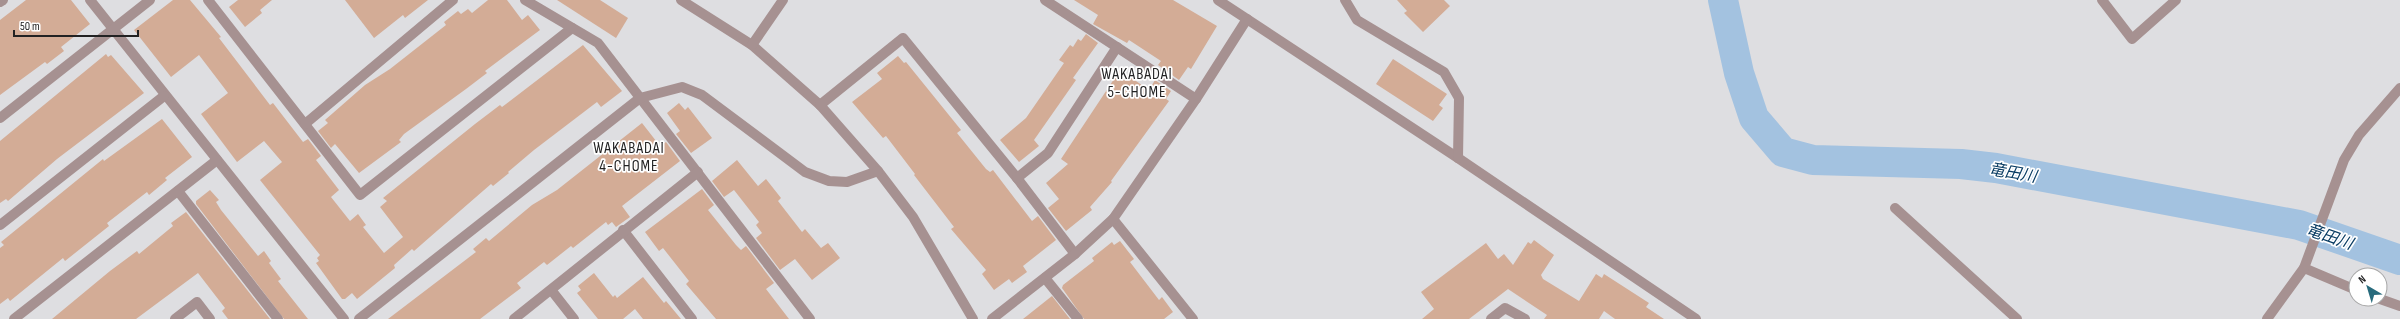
<svg xmlns="http://www.w3.org/2000/svg" width="2400" height="319" viewBox="0 0 2400 319" font-family="'Sofia Sans Condensed','Noto Sans JP',sans-serif">
<style>
.lines{fill:none;stroke-linecap:round;stroke-linejoin:round}
.river{stroke:#a3c2e0;stroke-width:30}
.building{fill:#d3ac96}
.minor{stroke:#a69191;stroke-width:10}
.labels{text-anchor:middle;stroke-width:3.5;stroke-linejoin:round;paint-order:stroke}
.neighbourhood-label{font-size:16px;letter-spacing:1px;fill:#222223;stroke:#fff}
.water-label{font-size:16px;font-style:italic;fill:#093c63;stroke:#fff}
</style>
<rect width="100%" height="100%" fill="#dedee1"/>
<g class="lines">
<path class="river" d="M1723 0 1739 73 1754 118 1783 152 1813 160 1961 164 1996 168 2299 225 2400 260"/>
</g>
<g class="building">
<path d="M26 0H71L90 24 61 47 64 51 47 64 45 62 0 95V20Z"/>
<path d="M173 0H190L221 37 219 38 270 105 273 103 303 142 308 139 321 156 316 160 339 190 331 197 350 221 358 214 366 225 363 227 384 253 403 237 380 207 387 201 383 198 475 124 500 105 502 107 583 45 622 91 601 107 597 102 534 150 508 172 509 173 493 186 491 184 430 237 414 251 412 249 394 265 395 268 357 299 352 293 345 299H342L316 263 319 261 317 258 320 255 260 180 282 162 264 141 237 162 201 114 228 93 199 55 171 77 134 30Z"/>
<path d="M238 0H272L260 10 262 13 245 27 229 7Z"/>
<path d="M345 0H428L405 18 403 15 374 38Z"/>
<path d="M488 0H507L522 20 528 15 540 30 485 71 487 73 466 89 404 134 399 140 401 142 359 173 335 144 331 148 318 131 328 123 325 120 365 85 390 69 446 25 444 22 458 11 461 14 468 9 472 13Z"/>
<path d="M557 0H600L628 18 616 38Z"/>
<path d="M1074 0H1173L1217 26 1191 69 1188 67 1179 80 1158 65 1161 61 1129 40 1127 43 1093 24 1098 15Z"/>
<path d="M1397 0H1444L1450 6 1423 32 1404 13 1407 11Z"/>
<path d="M1086 34 1098 43 1073 78 1076 80 1034 140 1039 146 1019 162 1000 140 1026 118 1064 63 1059 60 1070 45 1073 47 1078 39 1081 41Z"/>
<path d="M106 54 108 57 111 55 144 93 57 159 8 201 6 199 0 203V141Z"/>
<path d="M898 56 904 63 906 62 961 130 957 133 986 169 990 172 993 170 1032 221 1038 216 1056 240 1023 266 1027 272 1012 283 1009 279 994 290 982 274 986 270 951 229 954 227 914 175 915 174 886 136 883 138 852 102 882 79 877 73Z"/>
<path d="M1393 59 1447 94 1439 105 1443 108 1433 121 1376 84Z"/>
<path d="M1120 70 1149 90 1155 80 1171 91 1166 99 1169 101 1111 181 1112 182 1090 207 1092 210 1066 231 1048 208 1059 199 1046 183 1068 164 1061 159Z"/>
<path d="M679 103 685 110 688 107 712 138 691 153 676 134 680 131 667 113Z"/>
<path d="M162 119 192 157 165 178 167 180 149 195 147 192 107 223 109 226 65 261 63 258 10 301 8 298 0 304V248L4 245 1 242 103 159 104 161Z"/>
<path d="M642 123 660 146 666 142 680 161 622 206 630 217 616 227 612 222 608 225 606 222 573 248 571 246 547 265 544 262 517 283 521 288 480 319H388L476 252 473 249 486 238 489 241 532 205 557 190Z"/>
<path d="M737 160 758 186 766 179 781 198 778 201 802 232 805 229 821 248 828 243 840 258 812 280 795 259 780 270 756 238 762 233 756 225 759 222 734 190 724 197 712 181Z"/>
<path d="M702 189 714 205 708 210 736 245 741 250 746 246 774 283 766 289 789 319H716L686 284 689 281 663 248 659 251 645 232Z"/>
<path d="M210 190 219 200 216 202 221 210 258 256 264 251 271 261 269 263 281 279 278 281 308 319H284L196 204V201Z"/>
<path d="M186 212 270 319H228L222 311 225 308 198 273 136 319H52L110 271 137 251 139 254 173 226 171 223Z"/>
<path d="M1534 240 1554 255 1541 275 1543 279 1579 301 1596 274 1602 278 1604 274 1649 303 1646 307 1664 319H1615L1604 311 1599 319H1544L1547 315 1508 289 1469 319H1422L1434 309 1421 292 1486 243 1498 259 1504 254 1513 265 1528 242 1531 244Z"/>
<path d="M1120 241 1134 259 1130 262 1159 300 1162 297 1173 312 1164 319H1084L1062 288 1063 285 1094 261 1092 258 1112 242 1114 245Z"/>
<path d="M594 273 613 297 615 295 617 298 643 277 664 303 666 301 681 319H643L635 309 623 319H598L577 293 581 290 578 286Z"/>
<path d="M1052 296 1070 319H1023Z"/>
</g>
<g class="lines">
<g class="minor">
<path d="M90 0 344 319"/>
<path d="M208 0 360 195 572 28"/>
<path d="M525 0 598 43 810 319"/>
<path d="M681 0 752 45 820 105 878 171 913 217 973 319"/>
<path d="M1045 0 1196 99"/>
<path d="M1218 0 1458 158 1696 319"/>
<path d="M1345 0 1357 20 1444 72 1459 98 1458 158"/>
<path d="M2102 0 2132 39 2176 0"/>
<path d="M0 2 3 0"/>
<path d="M752 45 783 0"/>
<path d="M820 105 903 38 1017 178 1075 254"/>
<path d="M0 118 150 0"/>
<path d="M305 124 453 0"/>
<path d="M1017 178 1048 153 1117 47"/>
<path d="M178 191 278 319"/>
<path d="M1895 208 2017 319"/>
<path d="M1113 219 1193 319"/>
<path d="M0 225 164 96"/>
<path d="M623 230 692 319"/>
<path d="M2304 268 2356 290"/>
<path d="M1045 278 1078 319"/>
<path d="M552 291 574 319"/>
<path d="M2380 299 2400 306"/>
<path d="M14 319 217 160"/>
<path d="M175 319 197 302 210 319"/>
<path d="M359 319 640 98 682 87 702 95 805 172 829 181 847 182 878 171"/>
<path d="M514 319 698 172"/>
<path d="M992 319 1075 254 1113 219 1196 99 1247 19"/>
<path d="M1491 319 1505 308 1525 319"/>
<path d="M2267 319 2304 268 2344 160 2359 135 2400 88"/>
</g>
</g>
<g class="labels">
<g class="neighbourhood-label">
<text x="1137" y="79">WAKABADAI<tspan x="1137" dy="18">5-CHOME</tspan></text>
<text x="629" y="153">WAKABADAI<tspan x="629" dy="18">4-CHOME</tspan></text>
</g>
<g class="water-label">
<text transform="translate(2013 172) rotate(10)" y="6">竜田川</text>
<text transform="translate(2330 236) rotate(19)" y="6">竜田川</text>
</g>
</g>
<g transform="translate(2368 287) rotate(322)"><circle r="19" fill="#ffffff" stroke="#a7a7a7"/>
<path d="M0-3L7 15L0 10L-7 15Z" fill="#286b7d"/>
<text y="-6" font-size="11" font-weight="bold" text-anchor="middle" fill="#222223">N</text>
</g>
<path d="M14 30v6h124v-6" fill="none" stroke="#222223" stroke-width="2"/>
<text x="20" y="30" font-size="12" fill="#222223" stroke="#ffffff" stroke-width="3" paint-order="stroke">50 m</text>
</svg>
